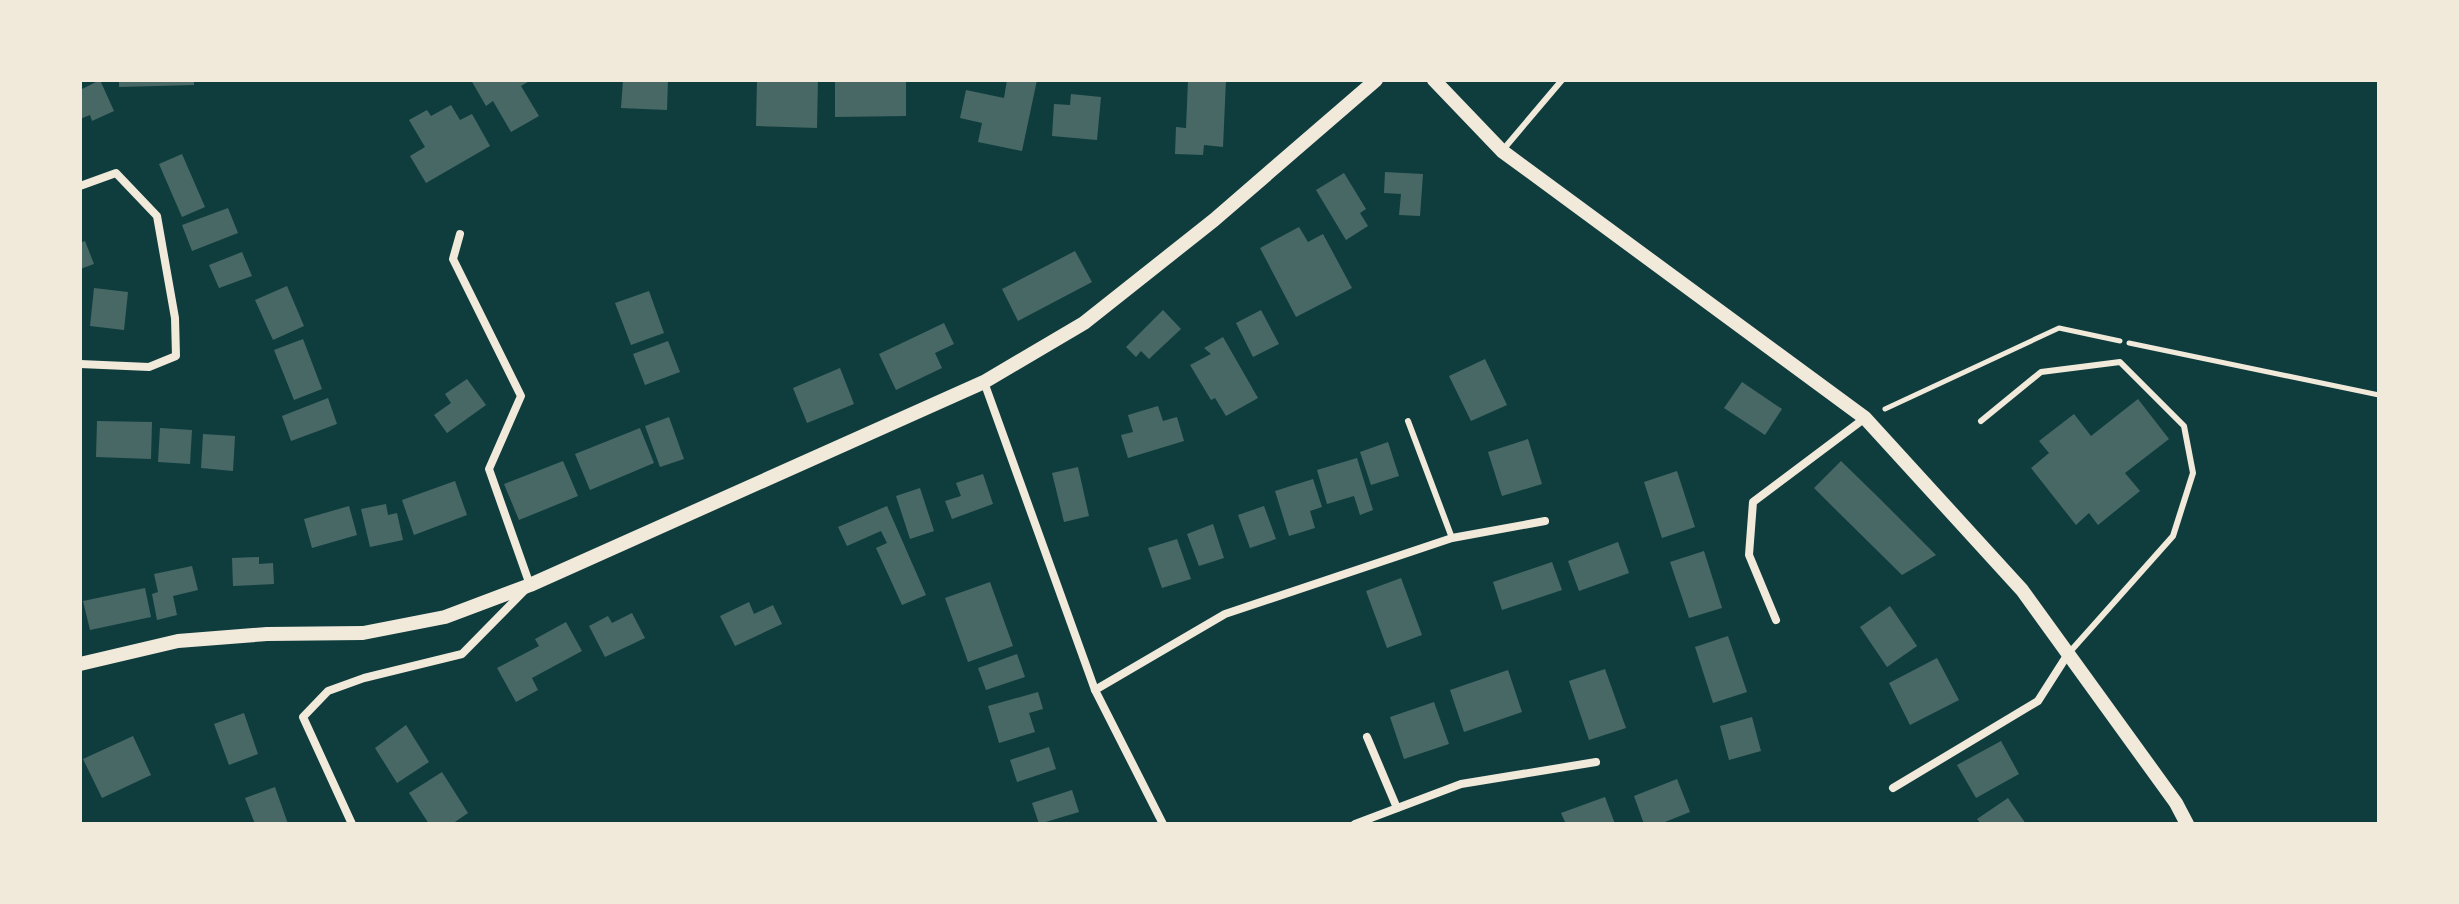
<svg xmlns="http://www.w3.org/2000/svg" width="2459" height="904" viewBox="0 0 2459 904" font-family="'Alegreya Sans',sans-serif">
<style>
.building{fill:#486865}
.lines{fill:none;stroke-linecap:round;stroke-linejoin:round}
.path{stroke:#f1e9da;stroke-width:5}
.service{stroke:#f1e9da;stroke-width:6}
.minor{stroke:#f1e9da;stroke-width:8}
.tertiary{stroke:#f1e9da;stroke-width:14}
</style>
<rect width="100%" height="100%" fill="#0f3d3e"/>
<g class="building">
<path d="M100 80 114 111 92 121 90 115 80 119V90Z"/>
<path d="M119 80H194V85L119 87Z"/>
<path d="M471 80H531L521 86 539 116 511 132 493 101 486 106Z"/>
<path d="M623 80H668L667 110 621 108Z"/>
<path d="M757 80H818L817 128 756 126Z"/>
<path d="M835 80H906V116L835 117Z"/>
<path d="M1007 80H1037L1022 151 978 142 982 123 960 118 966 90 1004 98Z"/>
<path d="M1188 80H1226L1223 147 1204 145 1203 155 1175 154 1176 127 1186 128Z"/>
<path d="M1071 94 1101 97 1097 140 1052 136 1054 104 1070 105Z"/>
<path d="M451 105 460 120 472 114 490 146 426 183 410 156 425 147 409 120 427 110 431 116Z"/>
<path d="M182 154 205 207 182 217 159 164Z"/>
<path d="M1385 172 1423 174 1420 216 1399 215 1401 194 1384 193Z"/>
<path d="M1344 173 1366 209 1360 213 1368 226 1346 240 1316 190Z"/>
<path d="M228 208 238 233 192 251 182 225Z"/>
<path d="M1299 227 1308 242 1323 234 1352 288 1296 317 1260 248Z"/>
<path d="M85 241 94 264 80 269V243Z"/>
<path d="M1075 251 1092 282 1018 321 1002 289Z"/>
<path d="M242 252 252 276 219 288 209 265Z"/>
<path d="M287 286 304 326 273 340 255 300Z"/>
<path d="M94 288 128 292 124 330 90 326Z"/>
<path d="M649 291 664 333 631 345 615 303Z"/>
<path d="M1163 310 1181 329 1149 359 1141 351 1136 357 1126 347Z"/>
<path d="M1261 310 1279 344 1253 357 1236 323Z"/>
<path d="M944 323 954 344 935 353 942 368 896 390 879 354Z"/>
<path d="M1223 337 1258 398 1226 416 1215 398 1211 400 1190 365 1211 354 1204 348Z"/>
<path d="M303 339 322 389 294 400 274 350Z"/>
<path d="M668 341 680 372 645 385 633 354Z"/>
<path d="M1485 359 1507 405 1471 421 1449 376Z"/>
<path d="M840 368 854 404 807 423 793 388Z"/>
<path d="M467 379 486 405 447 433 434 415 451 403 445 394Z"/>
<path d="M1742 382 1782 409 1765 435 1724 408Z"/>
<path d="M328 398 337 424 291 441 282 416Z"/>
<path d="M2138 399 2169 439 2125 473 2140 491 2098 525 2089 513 2076 525 2031 468 2049 453 2039 441 2074 414 2091 436Z"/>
<path d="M1158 406 1163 421 1177 417 1184 441 1128 458 1121 435 1133 432 1128 415Z"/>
<path d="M669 417 684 459 660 467 645 426Z"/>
<path d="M97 421 152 422 151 459 96 457Z"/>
<path d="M160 428 192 430 190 464 158 462Z"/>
<path d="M640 428 654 463 590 490 575 454Z"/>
<path d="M203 434 235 436 233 471 201 468Z"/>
<path d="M1528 439 1542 484 1502 496 1488 452Z"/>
<path d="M1388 442 1399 476 1371 485 1360 452Z"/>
<path d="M1357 458 1373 510 1360 515 1354 496 1327 504 1317 470Z"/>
<path d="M563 461 578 496 519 520 504 484Z"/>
<path d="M1841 461 1878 497 1936 555 1902 575 1832 506 1814 488Z"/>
<path d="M1078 467 1089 516 1064 522 1052 473Z"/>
<path d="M1677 471 1695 527 1662 538 1644 482Z"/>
<path d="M983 474 993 504 952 519 945 501 961 496 956 483Z"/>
<path d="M1313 479 1322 507 1310 511 1315 528 1289 536 1275 491Z"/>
<path d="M455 481 467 515 414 535 402 500Z"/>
<path d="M920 488 934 531 910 539 896 496Z"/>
<path d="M386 504 388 515 397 513 403 540 370 547 361 509Z"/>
<path d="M349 506 357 535 312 548 304 519Z"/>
<path d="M887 506 926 595 902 605 876 548 887 543 881 531 847 546 838 527Z"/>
<path d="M1264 506 1276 539 1250 548 1238 515Z"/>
<path d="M1213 524 1224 558 1199 566 1187 534Z"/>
<path d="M1177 539 1191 579 1162 588 1148 548Z"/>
<path d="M1618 542 1629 573 1579 591 1568 561Z"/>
<path d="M1704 551 1722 608 1689 618 1670 562Z"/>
<path d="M259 557V564L273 563 274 584 233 586 232 558Z"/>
<path d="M1552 562 1562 590 1502 610 1493 582Z"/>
<path d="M192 566 198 590 173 596 177 615 157 620 152 594 158 592 154 574Z"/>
<path d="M1401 578 1422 635 1387 648 1366 591Z"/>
<path d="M990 582 1013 646 968 662 945 598Z"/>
<path d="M145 588 151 617 90 630 83 601Z"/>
<path d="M749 602 754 614 773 605 782 624 735 646 720 616Z"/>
<path d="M1890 606 1917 646 1887 667 1860 627Z"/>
<path d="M632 613 645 638 605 657 589 626 608 616 612 623Z"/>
<path d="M566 622 582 651 532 678 538 690 516 702 497 668 539 646 535 639Z"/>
<path d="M1728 636 1747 692 1713 703 1695 647Z"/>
<path d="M1017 654 1025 677 986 690 978 668Z"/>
<path d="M1937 658 1959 700 1910 725 1889 683Z"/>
<path d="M1605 669 1626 728 1589 740 1569 681Z"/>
<path d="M1508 670 1522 712 1464 732 1450 690Z"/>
<path d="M1038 692 1043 709 1029 713 1035 732 999 743 988 706Z"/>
<path d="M1434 702 1449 744 1404 759 1390 717Z"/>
<path d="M244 713 258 754 229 765 214 724Z"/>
<path d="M1752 717 1761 751 1729 760 1720 726Z"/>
<path d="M406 725 429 762 397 783 375 748Z"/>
<path d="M133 736 151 775 102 798 83 759Z"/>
<path d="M2001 741 2019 774 1976 798 1957 765Z"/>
<path d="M1049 747 1056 769 1017 782 1010 760Z"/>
<path d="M442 772 468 813 452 824H429L409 793Z"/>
<path d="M1677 779 1690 812 1660 824H1644L1634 796Z"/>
<path d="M275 787 288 824H255L245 798Z"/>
<path d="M1072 790 1079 812 1039 824 1032 803Z"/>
<path d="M1605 797 1615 824H1566L1561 813Z"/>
<path d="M2008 798 2026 824H1981L1977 819Z"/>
</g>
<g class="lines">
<g class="path">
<path d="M2129 343 2379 395"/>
<path d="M1885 409 2059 328 2120 341"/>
</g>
<g class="service">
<path d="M1502 151 1562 80"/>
<path d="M1408 421 1452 538"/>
<path d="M1981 421 2041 372 2120 362 2184 426 2193 473 2173 536 2068 654"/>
</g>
<g class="minor">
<path d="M80 186 116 173 157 216 175 318 176 356 149 367 80 364"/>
<path d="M984 382 1095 690 1163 824"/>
<path d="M1776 620 1749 555 1753 502 1865 418"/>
<path d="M1095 690 1225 614 1452 538 1545 521"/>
<path d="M1367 737 1397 808"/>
<path d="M1893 788 2038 701 2068 654"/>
<path d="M352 824 303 717 328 691 364 678 462 654 530 585 489 469 521 396 453 259 460 234"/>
<path d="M1355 824 1461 784 1596 762"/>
</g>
<g class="tertiary">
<path d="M1434 80 1502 151 1865 418 2022 590 2176 803 2187 824"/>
<path d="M80 664 178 641 267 634 363 633 445 617 530 585 984 382 1084 323 1214 220 1376 80"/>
</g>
</g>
<rect width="2459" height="904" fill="none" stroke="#f1e9da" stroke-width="164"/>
</svg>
